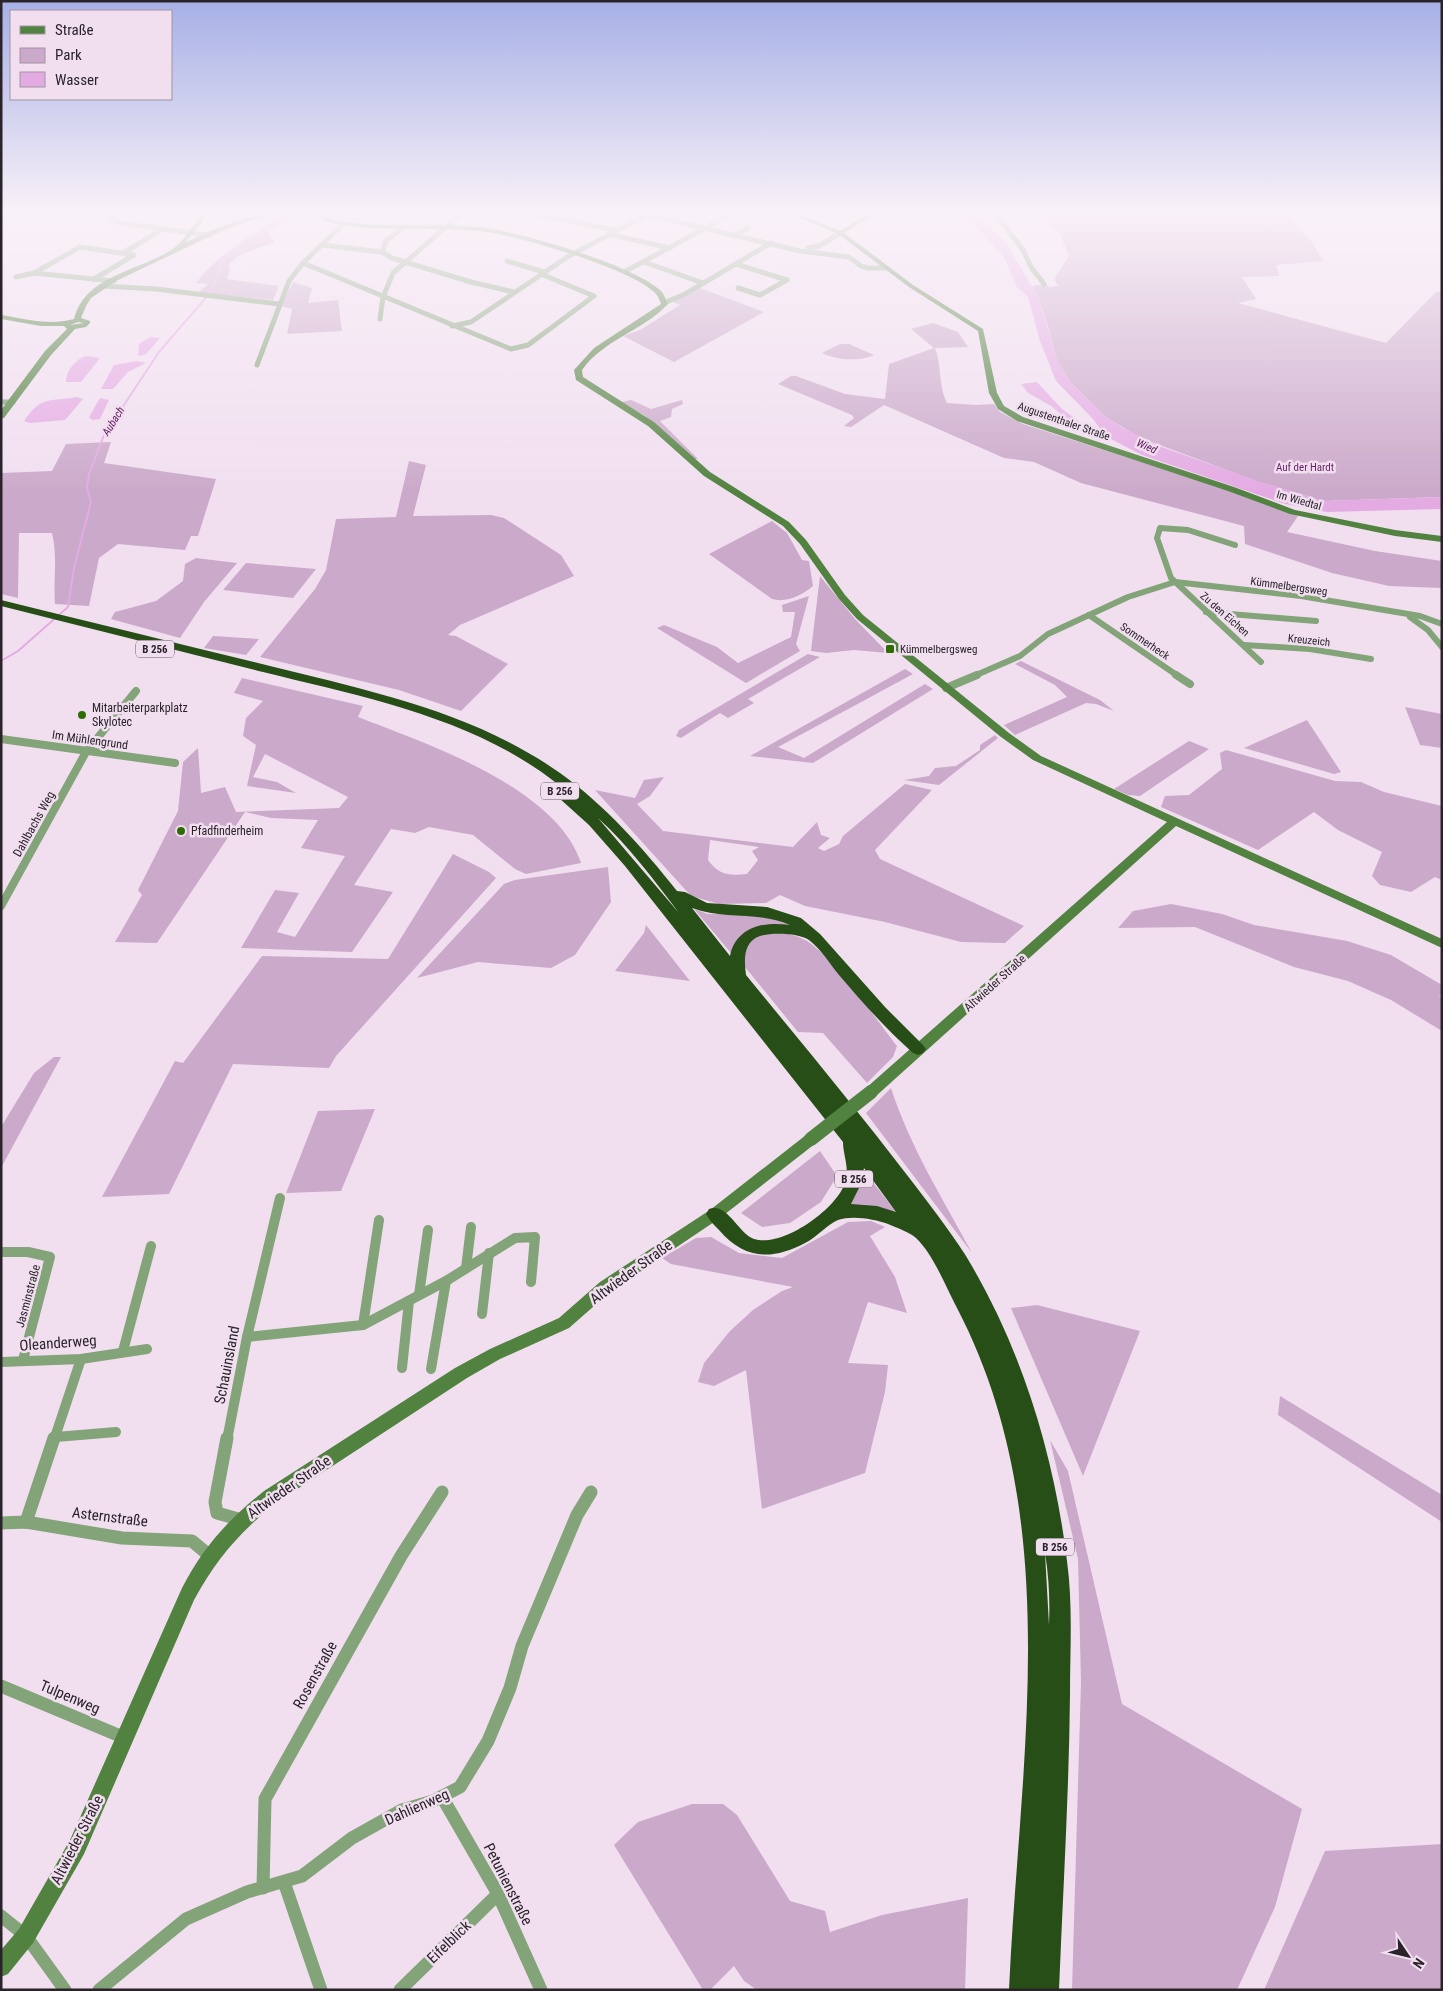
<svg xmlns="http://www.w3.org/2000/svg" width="1443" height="1991" viewBox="0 0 1443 1991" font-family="'Roboto Condensed',sans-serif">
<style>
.green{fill:#cba9ca;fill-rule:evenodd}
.water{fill:#e4abe3}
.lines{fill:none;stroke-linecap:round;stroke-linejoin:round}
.stream{stroke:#e4abe3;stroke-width:2}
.street-far4{stroke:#83a378;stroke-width:5}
.street-far3{stroke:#83a378;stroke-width:6}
.street-far2{stroke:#83a378;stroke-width:8}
.street-far1{stroke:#83a378;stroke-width:10}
.street{stroke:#83a378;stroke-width:13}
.secondary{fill:#528240;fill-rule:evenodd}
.highway{fill:#274e16;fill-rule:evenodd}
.secondary-bridge{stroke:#528240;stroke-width:14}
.poi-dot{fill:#2c6d03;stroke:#f1dff0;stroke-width:2}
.labels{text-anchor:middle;stroke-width:5;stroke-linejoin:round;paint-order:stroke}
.far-water-label{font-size:11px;font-style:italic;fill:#5c195d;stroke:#f1dff0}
.far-street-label{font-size:11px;fill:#2a232a;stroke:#f1dff0}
.far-park-label{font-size:11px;fill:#682569;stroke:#f1dff0}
.shield{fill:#f1dff0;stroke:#665b65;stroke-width:1}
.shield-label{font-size:11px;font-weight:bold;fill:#2a232a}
.far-poi-label{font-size:11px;fill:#2a232a;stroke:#f1dff0;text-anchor:start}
.poi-label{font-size:12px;fill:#2a232a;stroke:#f1dff0;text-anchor:start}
.street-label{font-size:12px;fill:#2a232a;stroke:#f1dff0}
.near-street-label{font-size:15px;fill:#2a232a;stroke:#f1dff0}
</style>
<rect width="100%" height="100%" fill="#f1dff0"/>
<g class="green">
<path d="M1039 213H1286L1311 241 1323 261 1276 265 1279 276H1277L1242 277 1256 299 1238 303 1386 343 1435 293 1442 291V497L1325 501 1267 485 1141 438 1107 418 1071 383 1057 360 1044 312 1032 286 1045 284 1049 287 1058 286 1054 279 1069 256 1060 234Z"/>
<path d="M294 214 280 225 269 230 268 234 275 242 240 255 228 265 230 268 227 279 279 286 273 300 198 293 208 284 196 283C218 255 246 238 276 220L277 217Z"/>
<path d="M293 282 312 288 308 303 338 300 342 331 287 334 292 309 281 306Z"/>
<path d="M700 288 764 312 674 362 623 336 640 330 680 305 673 302Z"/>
<path d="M933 323 958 332 968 347 935 348C942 366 938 386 947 403L976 405 994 404 1000 412 1023 424 1225 489 1298 516 1287 532 1375 551 1442 561V588L1389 586 1332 573 1245 544 1244 526 1081 483 1034 462 1004 458 884 405 851 427 844 426 854 418 852 415 778 384 791 376H796L845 394 885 399 889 364 934 348 911 329Z"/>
<path d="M840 344H849L874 355C860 362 836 360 822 353Z"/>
<path d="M631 400 651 409 682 400 683 404 672 409 671 417 660 421 698 459H694L644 415 621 402Z"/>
<path d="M111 442 104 463 216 479 198 536H191L185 550 118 544 99 558 89 606 55 604C53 579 58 558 52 533H19L18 598 1 594V473L52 471 66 444Z"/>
<path d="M409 461 426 465 413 516 491 515 504 518 561 555 574 576 460 625 448 635 456 636 508 664 461 711 399 690 260 657 315 589 326 570 336 519 396 517Z"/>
<path d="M772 521 787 533 802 560 809 561 813 586C801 596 786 603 772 599L709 554Z"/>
<path d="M196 558 237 563 204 602 180 638 111 619 115 612 156 601 183 581 185 564Z"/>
<path d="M246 563 316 569 293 598 223 590Z"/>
<path d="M820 576 855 619 888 653 854 650 826 653 811 651Z"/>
<path d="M809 596 796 644 800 651 746 683 657 628 664 625 717 647 738 663 791 637 795 612H783L782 605Z"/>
<path d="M213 636 259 639 246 655 204 648Z"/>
<path d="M808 654 820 657 748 699 754 703 728 718 720 713 681 738 676 736 679 730Z"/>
<path d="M1021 661 1100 700 1114 711 1096 704 1086 703 1015 735 1004 725 1067 697 1055 685 1015 664Z"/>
<path d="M905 669 913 674 778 747 804 758 925 684 933 689 813 763 750 756Z"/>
<path d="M242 678 363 706 358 717C427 744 556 787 581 863L526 874 515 869 473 835 429 827 415 833 391 829 354 885 393 892 352 952 241 948 275 890 299 893 277 932 295 937 345 856 301 848 318 820 271 818 245 812 157 943 115 942 142 895 138 890 178 811 183 762 198 748 201 793 225 787 236 812 339 808 348 797 265 754 253 777 277 782 296 793 247 786 256 745 243 736 246 718 263 701 234 693Z"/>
<path d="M1405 707 1442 714V748L1420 745Z"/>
<path d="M1307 720 1341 772 1334 774 1244 748Z"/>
<path d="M995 735 998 738 939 785 904 780 929 776 935 768 956 766 980 750V745Z"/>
<path d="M1189 741 1209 749 1140 796 1128 795 1114 789Z"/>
<path d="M1226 750 1335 781 1361 782 1384 792 1442 806V880L1435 877 1411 892 1380 885 1372 876 1382 852 1338 830 1314 812 1258 850 1161 807 1165 796 1189 795 1222 769 1220 753Z"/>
<path d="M664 777 650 796 637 804 663 831 793 847 817 822 821 835 830 838 818 848 824 851 839 844 843 836 905 784 932 790 875 850 880 859 1024 926 1005 943 961 942 885 922 805 906 780 895 766 903 719 904 691 896 595 790 635 798 644 780ZM710 840 759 847 752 851 758 860 747 874C729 876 719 875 708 860Z"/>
<path d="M453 854 489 872 496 878 336 1056 329 1068 233 1064 169 1194 102 1197 175 1061 183 1063 262 956 388 959Z"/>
<path d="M608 867 611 902 575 955 551 968 478 962 417 978 504 884 515 880Z"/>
<path d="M1171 904 1222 914 1254 925 1347 941 1391 955 1442 985V995H1439L1442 998V1031L1391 1000 1348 981 1294 967 1195 927 1118 928 1133 911Z"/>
<path d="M694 909 708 914 752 913 794 924C787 927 781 924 774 924 756 924 744 942 731 953Z"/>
<path d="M646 925 690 981 615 971 644 933Z"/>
<path d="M770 931C784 933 795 934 807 941 835 959 875 1018 897 1046L893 1057 867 1083 823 1033 798 1032 745 967 743 953 748 943 756 937Z"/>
<path d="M54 1057H61L1 1168V1127L34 1073Z"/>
<path d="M891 1088C910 1147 943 1199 972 1253L866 1113Z"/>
<path d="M375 1109 341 1191 286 1193 318 1111Z"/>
<path d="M820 1151 837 1176 821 1202 790 1223 762 1227 741 1213Z"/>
<path d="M861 1167 899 1216 844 1209C856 1195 862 1185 861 1167Z"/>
<path d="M871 1221 885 1227 870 1236 895 1277 907 1313 868 1302 848 1363 888 1365 885 1392 865 1473 762 1509 746 1370 714 1386 698 1382 704 1363 730 1331 753 1310 782 1291 793 1287 671 1264 662 1258 696 1238 711 1237 739 1253 782 1258 848 1222Z"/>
<path d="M1037 1305 1140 1331 1083 1476 1011 1308Z"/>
<path d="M1280 1396 1442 1495V1522L1278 1415Z"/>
<path d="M1050 1440 1068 1471 1122 1704 1302 1809 1275 1907 1237 1990H1072L1081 1682 1078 1559Z"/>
<path d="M692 1804H723L737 1815 790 1901 825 1911 830 1932 882 1915 968 1898 965 1990H757L744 1981 734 1966 710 1990H703L614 1845 638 1822Z"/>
<path d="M1442 1844V1990H1264L1325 1851Z"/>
</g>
<g class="water">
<path d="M963 213H978L1006 243 1040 300 1057 360 1071 383 1107 418 1123 428 1159 446 1258 481 1325 501 1442 497V509L1327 512 1285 504 1142 455 1107 437 1093 435 1071 422 1051 406 1028 393 1021 384 1037 382 1062 409 1093 432 1101 430 1093 419 1056 381 1040 341 1028 297 1017 287 1004 257Z"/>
<path d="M150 337 160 338 146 354 141 356 138 355 139 344Z"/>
<path d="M87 356 100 358 81 382H66C66 371 76 358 87 356Z"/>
<path d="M137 361 146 363 128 372 113 389H101L114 365Z"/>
<path d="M77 397 83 399 65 420 30 423 24 421C42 395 49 402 77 397Z"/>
<path d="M100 398 109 400 100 419 92 420 89 417Z"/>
</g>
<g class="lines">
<path class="stream" d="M1 661 18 651 68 607 74 568 91 502 87 488 89 474 104 435 159 352 210 293 224 256 291 213"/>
<g class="street-far4">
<path d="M111 213 112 220 119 223 208 235"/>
<path d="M529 213 615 230"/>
<path d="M641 213 800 251 849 257 861 266 868 268H885"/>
<path d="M995 213 1023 250 1031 267 1044 284"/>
<path d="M3 216 9 213"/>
<path d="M402 228 386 241 382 252 392 258 471 282 514 292"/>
<path d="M608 234 670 248"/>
<path d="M735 235 748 228"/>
<path d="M322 245 382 252"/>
<path d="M808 248 819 246 840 233"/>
<path d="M123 253 163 229"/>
<path d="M507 261 544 272"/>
<path d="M644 262 703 283"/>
<path d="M303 263 511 349 528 345 594 296 541 274"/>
<path d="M736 264 787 280 760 295 738 288"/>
<path d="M626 271 733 213"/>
<path d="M34 273 80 247 134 255 94 279"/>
<path d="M16 277 34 273 114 281"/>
<path d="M104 286 156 289 279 304"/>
<path d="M666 302 685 294 771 243"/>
<path d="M380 319 383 297 393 273 462 213"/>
<path d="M452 326 471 322 569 256 648 214"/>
<path d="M257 365 289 281 303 263 343 224"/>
<path d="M1 402H13"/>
</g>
<g class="street-far3">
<path d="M1235 545 1188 530 1160 528 1157 538 1171 578 1261 662"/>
<path d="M1206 612 1316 621"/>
<path d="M1089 615 1178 676"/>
<path d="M1410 617 1428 630 1442 647"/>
<path d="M1244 645 1310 649 1371 659"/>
<path d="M974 676 1020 656 1048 634 1128 597 1175 582 1301 596 1420 616 1442 624"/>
</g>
<g class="street-far2">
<path d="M1176 675 1190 684"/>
<path d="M946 688 977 675"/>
<path d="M1 739 175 763"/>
<path d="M1 906 86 752 136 691"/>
</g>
<g class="street-far1">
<path d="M1 1252H28L50 1257 23 1360"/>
<path d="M466 1268 471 1227"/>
<path d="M419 1295 428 1230"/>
<path d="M482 1314 489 1253"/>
<path d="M363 1325 379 1220"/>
<path d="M247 1337 363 1325 446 1281 515 1238 535 1237 531 1282"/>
<path d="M123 1351 151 1246"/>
<path d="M1 1362 81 1359 147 1349"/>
<path d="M402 1368 409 1301"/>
<path d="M431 1369 446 1281"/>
<path d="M56 1437 116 1432"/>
<path d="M54 1440 81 1359"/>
<path d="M227 1440 247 1337 280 1198"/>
</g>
<g class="street">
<path d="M227 1438 215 1502 217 1513 242 1520"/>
<path d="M26 1522 54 1438"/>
<path d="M1 1523 26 1522 122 1538 192 1541 210 1556"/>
<path d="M1 1686 125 1738"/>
<path d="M442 1797 498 1894 541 1990"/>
<path d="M284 1882 321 1990"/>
<path d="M263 1888 265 1799 401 1556 442 1492"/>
<path d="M1 1916 26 1936 65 1990"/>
<path d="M99 1990 186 1919 247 1892 302 1876 352 1838 402 1810 433 1801 460 1787 488 1741 510 1688 522 1646 577 1515 591 1492"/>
<path d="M400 1990 498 1894"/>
</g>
<g class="secondary">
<path d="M203 213H209L185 243C216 228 248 213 282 213L248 221 217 233 116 281 91 298 86 306 81 318 90 321V323L86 327 75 329 51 355 4 418H1V410L45 351 67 329 64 326H41L1 319V315C26 319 49 326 74 319 85 274 142 271 174 248 184 241 194 224 203 213ZM78 322 84 323 70 325Z"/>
<path d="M319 213H325L328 219C378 230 429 222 479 227 518 231 634 265 661 291 664 294 666 300 668 304 643 331 604 339 582 370L583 377 654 422 710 472 789 522 806 540 845 595 863 615 1009 733 1041 756 1442 939V948L1176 826 876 1096 871 1097 866 1096 864 1092 866 1088 1167 822 1033 760 1001 737 857 619 839 599 800 544 783 526 704 476 648 426 576 380 574 370 594 348 661 304C660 301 658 296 656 294 634 269 513 234 479 231 427 226 375 234 324 221Z"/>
<path d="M788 213H796L840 231 870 213H877L844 233 913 285 983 329 997 393 1004 406 1023 417 1234 487 1295 510 1395 530 1442 536V542L1395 536 1290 514 1228 491 1017 421 998 409 989 393 978 331 909 287 838 234Z"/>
<path d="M811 1133 816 1135 818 1139 816 1143 720 1218 610 1292 569 1328 500 1359 467 1378 276 1503C239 1533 217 1558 194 1600L84 1854 33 1943 8 1974 1 1977V1950L19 1929 70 1840 182 1588C204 1546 227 1521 264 1491L455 1368 490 1349 559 1318 600 1282 710 1210 806 1135Z"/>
</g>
<path class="highway" d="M1 600C91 622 180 644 270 666 370 691 474 712 560 773 606 806 642 847 677 891L685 892 707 903 767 907 801 918 820 934 885 1007 923 1045 926 1049 923 1053 918 1055 913 1053C886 1029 862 1002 839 975 830 964 821 949 809 940 799 933 772 932 760 936 743 942 744 960 746 975 800 1041 855 1107 907 1175 927 1201 948 1228 966 1256 1022 1349 1054 1454 1067 1561 1073 1605 1070 1650 1070 1694 1069 1793 1063 1891 1059 1990H1034L1042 1824 1034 1990H1009C1019 1763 1067 1519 957 1308 946 1287 933 1254 916 1238 909 1232 897 1228 888 1224 875 1219 852 1215 838 1220 829 1223 816 1238 805 1243 771 1261 744 1259 719 1230 714 1225 709 1220 706 1214L709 1209C727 1202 738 1233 754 1239 783 1248 839 1208 846 1180 849 1167 843 1154 843 1142L625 866 589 825 549 789 548 786 549 783 555 782C471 717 363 697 263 672 176 650 88 628 1 606ZM598 818C629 846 654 880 679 913ZM692 908C724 920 759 911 790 925 764 921 736 927 730 956ZM864 1168 896 1212 877 1206 851 1204 861 1184ZM1045 1553C1049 1577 1050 1601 1049 1625Z"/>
<path class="secondary-bridge" d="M811 1139 871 1092"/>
</g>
<linearGradient id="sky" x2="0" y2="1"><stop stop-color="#a6b0e6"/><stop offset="0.43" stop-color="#f9f1f8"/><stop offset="1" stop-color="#f9f1f8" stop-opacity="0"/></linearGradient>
<rect width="1443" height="492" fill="url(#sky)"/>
<g class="poi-dot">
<rect x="885" y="644" width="10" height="10" rx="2.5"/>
<circle cx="82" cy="715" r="5"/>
<circle cx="181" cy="831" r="5"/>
</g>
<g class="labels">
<g class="far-water-label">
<text transform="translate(113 421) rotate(-58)" y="4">Aubach</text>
<text transform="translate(1147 446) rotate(24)" y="4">Wied</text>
</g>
<g class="far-street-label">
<text transform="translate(1064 421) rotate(19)" y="4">Augustenthaler Straße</text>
<text transform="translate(1299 500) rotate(16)" y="4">Im Wiedtal</text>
<text transform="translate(1289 586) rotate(8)" y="4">Kümmelbergsweg</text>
<text transform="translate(1225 614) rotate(41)" y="4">Zu den Eichen</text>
<text transform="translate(1309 640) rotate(6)" y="4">Kreuzeich</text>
<text transform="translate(1145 641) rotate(34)" y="4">Sommerheck</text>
</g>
<g class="far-park-label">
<text x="1305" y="471">Auf der Hardt</text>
</g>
<g class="shield">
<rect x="136" y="640.5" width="38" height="17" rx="4"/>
<rect x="541" y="782.5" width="38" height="17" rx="4"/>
<rect x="835" y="1170.5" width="38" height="17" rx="4"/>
<rect x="1036" y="1538.5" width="38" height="17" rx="4"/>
</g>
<g class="shield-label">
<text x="155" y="653">B 256</text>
<text x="560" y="795">B 256</text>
<text x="854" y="1183">B 256</text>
<text x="1055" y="1551">B 256</text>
</g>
<g class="far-poi-label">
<text x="900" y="653">Kümmelbergsweg</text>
</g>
<g class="poi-label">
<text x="92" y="712">Mitarbeiterparkplatz<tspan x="92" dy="14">Skylotec</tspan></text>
<text x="191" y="835">Pfadfinderheim</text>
</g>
<g class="street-label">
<text transform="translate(90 740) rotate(8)" y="4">Im Mühlengrund</text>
<text transform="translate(34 824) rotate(-61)" y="4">Dahlbachs Weg</text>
<text transform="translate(995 983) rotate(-42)" y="4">Altwieder Straße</text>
<text transform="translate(28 1296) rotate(-75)" y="4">Jasminstraße</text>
</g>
<g class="near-street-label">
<text transform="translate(631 1272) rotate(-36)" y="5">Altwieder Straße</text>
<text transform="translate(58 1343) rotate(-4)" y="5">Oleanderweg</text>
<text transform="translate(227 1365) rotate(-79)" y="5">Schauinsland</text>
<text transform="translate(289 1487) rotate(-35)" y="5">Altwieder Straße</text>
<text transform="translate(110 1517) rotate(7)" y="5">Asternstraße</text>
<text transform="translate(315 1675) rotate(-61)" y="5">Rosenstraße</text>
<text transform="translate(70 1697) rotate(23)" y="5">Tulpenweg</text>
<text transform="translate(417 1807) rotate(-24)" y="5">Dahlienweg</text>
<text transform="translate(77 1840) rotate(-63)" y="5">Altwieder Straße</text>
<text transform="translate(508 1884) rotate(63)" y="5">Petunienstraße</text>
<text transform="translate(449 1942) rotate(-44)" y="5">Eifelblick</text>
</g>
</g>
<rect width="1443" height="1991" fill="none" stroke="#2a232a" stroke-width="5"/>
<rect x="10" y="10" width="162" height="90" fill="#f1dff0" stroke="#a194a1"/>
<rect x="20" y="26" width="25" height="8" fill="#528240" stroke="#a194a1"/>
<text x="55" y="35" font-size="15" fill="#2a232a">Straße</text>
<rect x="20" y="48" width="25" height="15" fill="#cba9ca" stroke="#a194a1"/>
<text x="55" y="60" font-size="15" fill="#2a232a">Park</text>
<rect x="20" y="72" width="25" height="15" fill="#e4abe3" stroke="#a194a1"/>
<text x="55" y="85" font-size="15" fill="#2a232a">Wasser</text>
<g transform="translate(1408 1956) rotate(125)" stroke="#f1dff0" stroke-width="4" paint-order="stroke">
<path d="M0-4L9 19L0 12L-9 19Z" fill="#2a232a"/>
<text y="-8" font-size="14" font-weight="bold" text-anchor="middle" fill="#2a232a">N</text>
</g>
</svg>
